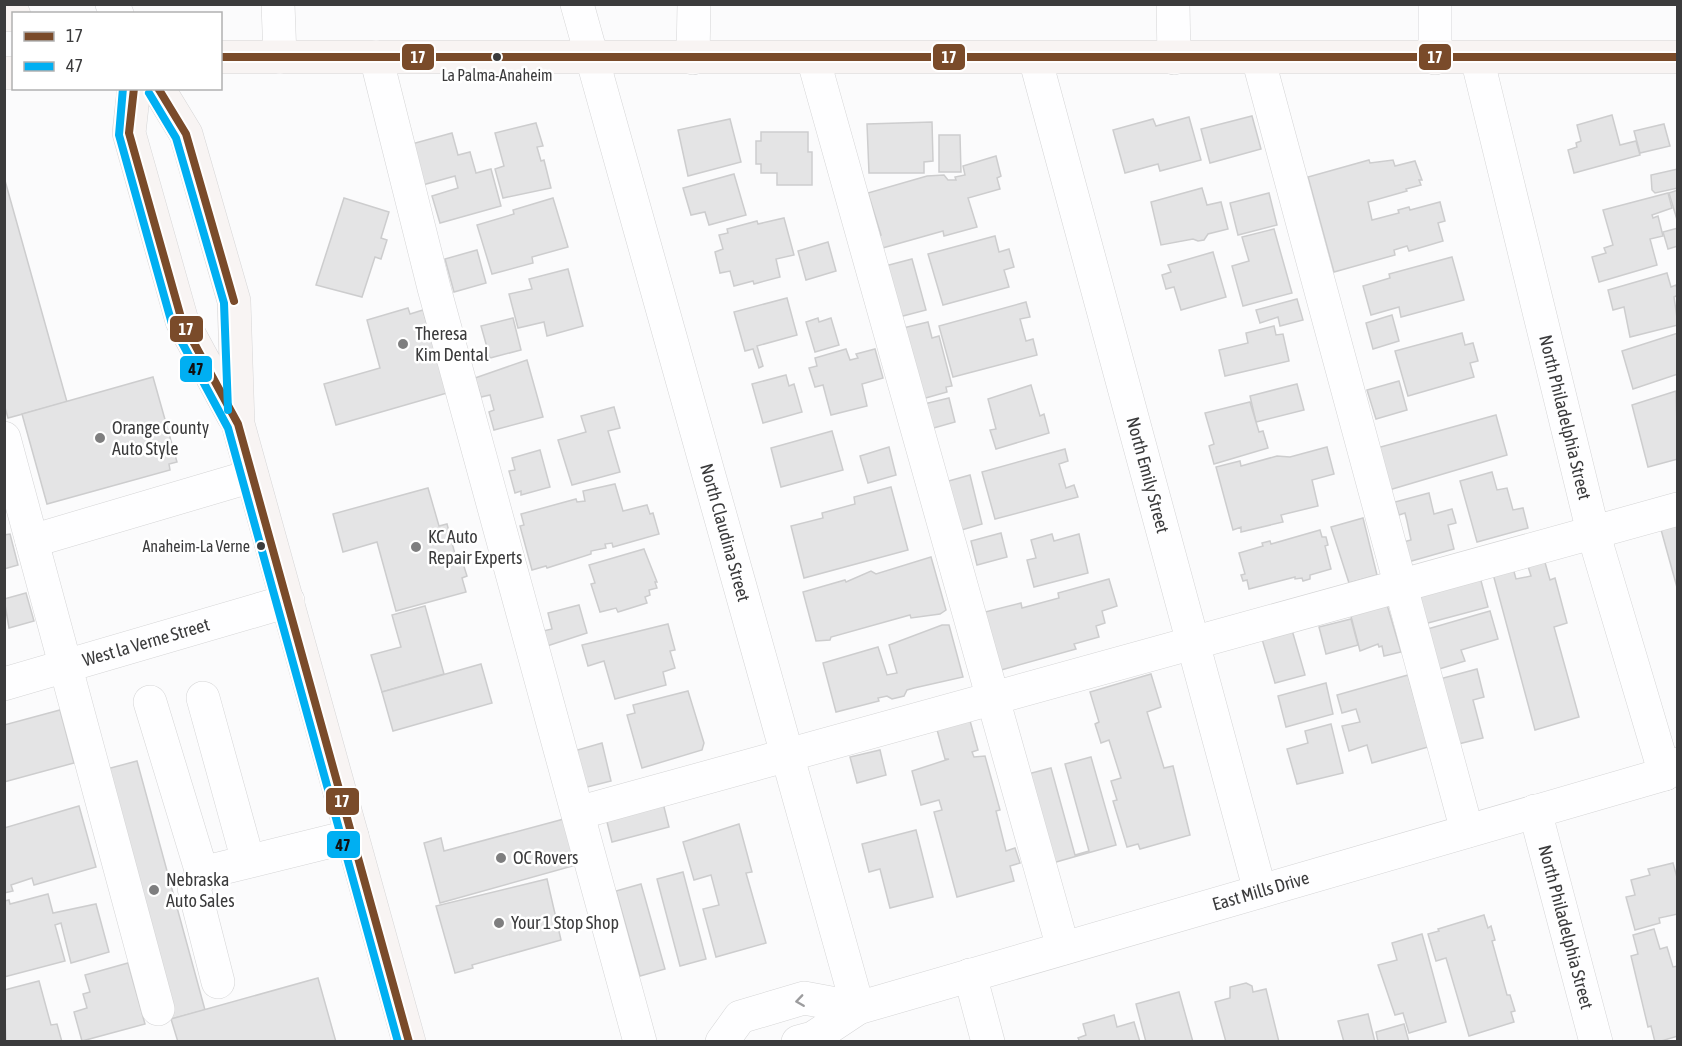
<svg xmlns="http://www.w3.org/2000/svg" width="1682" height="1046" viewBox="0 0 1682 1046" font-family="'Asap Condensed',sans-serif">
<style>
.building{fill:#e4e4e5;stroke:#cdcdce;stroke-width:1.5}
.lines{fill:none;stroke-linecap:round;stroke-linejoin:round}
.minor-casing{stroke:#d5d5d6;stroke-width:34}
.major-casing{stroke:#d6d6d7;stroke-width:34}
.minor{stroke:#fefeff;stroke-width:33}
.major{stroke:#f8f4f3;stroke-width:33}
.bus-1-casing{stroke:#fff;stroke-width:12}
.bus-2-casing{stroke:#fff;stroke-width:12}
.bus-1{stroke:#7a4b2a;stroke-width:8}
.bus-2{stroke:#00aff2;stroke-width:8}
.oneway{stroke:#9c9c9e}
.bus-dot{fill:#3b3b3c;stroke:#fff;stroke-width:2}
.poi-dot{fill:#7e7e7f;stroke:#fff;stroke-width:2}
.labels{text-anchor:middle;stroke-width:5;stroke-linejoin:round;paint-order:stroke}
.bus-label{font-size:16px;fill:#3b3b3c;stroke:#fff}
.poi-label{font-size:18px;fill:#3b3b3c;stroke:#fff;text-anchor:start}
.street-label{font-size:18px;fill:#3b3b3c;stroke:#fff}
.line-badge{stroke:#fff;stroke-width:2}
.badge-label{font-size:16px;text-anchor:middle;font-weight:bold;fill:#fff}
.pale-badge-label{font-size:16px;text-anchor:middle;font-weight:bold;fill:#111}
</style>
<rect width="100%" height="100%" fill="#fbfbfc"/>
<g class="building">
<path d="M1612 115 1620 145 1636 141 1640 155 1574 173 1568 150 1577 147 1576 143 1581 141 1577 125Z"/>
<path d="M1252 116 1261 149 1210 163 1201 129Z"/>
<path d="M1189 117 1201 160 1160 171 1158 164 1125 173 1113 130 1153 119 1156 126Z"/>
<path d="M730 119 741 162 688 176 678 130Z"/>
<path d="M932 122 933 161 924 162V173H869L867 124Z"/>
<path d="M536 123 543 146 537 147 541 161 544 160 551 188 503 198 495 169 504 166 495 133Z"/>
<path d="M1664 124 1670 146 1640 153 1634 131Z"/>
<path d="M761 132H808V152H812V185H777V173H761V164H756V141H761Z"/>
<path d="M452 133 458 155 470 152 476 173 491 169 501 206 440 223 432 196 458 188 455 176 419 186 408 145Z"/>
<path d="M939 135H960L961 172H939Z"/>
<path d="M996 156 1001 176 997 178 1000 189 968 198 977 227 944 236 943 231 879 249 876 237 881 235 868 193 927 176 944 175 948 180H956L955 177 965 175 963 166Z"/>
<path d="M1369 160 1370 163 1393 160 1395 166 1415 161 1422 180H1419L1421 185 1406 189 1407 191 1368 202 1372 220 1399 213 1398 210 1409 207 1410 210 1440 202 1445 221 1438 223 1443 241 1409 251 1407 246 1394 250 1395 255 1334 272 1308 177Z"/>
<path d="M1678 169V188L1655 193 1652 190 1651 175Z"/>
<path d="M734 174 746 215 709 225 705 212 691 215 683 188Z"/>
<path d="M4 177 67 402 8 418 4 404Z"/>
<path d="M1202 188 1207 205 1221 202 1228 229 1208 234 1204 240 1198 241 1193 239 1161 245 1151 202Z"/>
<path d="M1678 190V223L1669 193Z"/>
<path d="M1269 193 1277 225 1238 235 1230 203Z"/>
<path d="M1668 193 1672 208 1652 215 1653 218 1658 216 1663 236 1650 239 1657 265 1599 282 1592 257 1606 253 1604 248 1613 245 1603 210Z"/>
<path d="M344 198 389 212 381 238 387 240 381 259 375 257 362 297 316 285Z"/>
<path d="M553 198 568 247 532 257 533 263 492 274 477 225 514 214 513 210Z"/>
<path d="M784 218 794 255 776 259 780 277 754 284 753 281 734 286 730 271 720 273 715 252 723 249 719 235 728 233 727 229 757 221 758 224Z"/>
<path d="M1678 228V246L1668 249 1663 232Z"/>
<path d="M1274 229 1292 293 1243 306 1232 266 1249 261 1242 237Z"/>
<path d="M995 236 999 252 1009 249 1014 267 1004 270 1009 287 943 305 928 254Z"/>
<path d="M828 242 836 271 806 280 798 251Z"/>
<path d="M477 250 486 283 454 292 445 259Z"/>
<path d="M1213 252 1226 297 1181 310 1174 287 1166 289 1162 275 1171 272 1168 265Z"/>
<path d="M1452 257 1464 300 1401 317 1399 307 1371 315 1363 286 1390 278 1389 274Z"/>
<path d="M912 259 926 310 899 317 885 266Z"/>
<path d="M568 269 583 326 547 336 544 322 518 328 509 294 532 289 529 279Z"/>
<path d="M1667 273 1671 287 1676 285 1678 292V295L1674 297 1678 325 1630 337 1624 307 1613 310 1608 290Z"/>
<path d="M787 298 797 335 757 346 763 366 759 368 753 349 745 351 734 312Z"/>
<path d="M1297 299 1303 320 1280 326 1278 317 1260 323 1256 310Z"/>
<path d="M1026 302 1030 317 1020 319 1026 341 1033 339 1037 355 953 377 939 326Z"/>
<path d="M408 308 410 314 423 310 447 393 336 425 324 384 380 368 367 320Z"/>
<path d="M1392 315 1399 341 1373 349 1366 323Z"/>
<path d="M513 318 521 350 490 358 481 326Z"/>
<path d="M818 318 819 322 831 318 839 345 815 352 806 322Z"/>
<path d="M928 322 932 338 939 336 952 386 946 387 947 392 922 399 903 328Z"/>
<path d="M1274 326 1276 335 1283 334 1289 361 1225 376 1219 350 1248 343 1246 333Z"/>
<path d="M1462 333 1465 345 1473 343 1478 361 1470 363 1474 377 1408 396 1395 351Z"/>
<path d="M1678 333V374L1633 389 1622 351Z"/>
<path d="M846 349 850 360 858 358 856 354 875 349 883 378 862 384 867 406 831 415 823 385 815 387 809 368 817 366 815 358Z"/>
<path d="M527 360 543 417 494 430 489 412 494 410 490 395 481 397 475 378Z"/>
<path d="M786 375 789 386 794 384 802 412 763 423 752 384Z"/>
<path d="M153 377 177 462 169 464 170 470 47 504 22 414Z"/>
<path d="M1399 381 1407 410 1376 419 1367 390Z"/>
<path d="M1297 384 1304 410 1256 422 1250 396Z"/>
<path d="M1031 385 1040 416 1044 414 1049 433 996 449 990 430 996 429 988 399Z"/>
<path d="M1676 391 1678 459 1648 467 1632 405Z"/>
<path d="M949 398 955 422 930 429 924 404Z"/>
<path d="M1250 402 1259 432 1263 431 1268 448 1214 464 1209 446 1214 444 1205 413Z"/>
<path d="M614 407 620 428 608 431 620 472 572 485 558 440 586 432 581 416Z"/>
<path d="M1496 415 1507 455 1389 490 1377 448Z"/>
<path d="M832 431 843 470 781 487 771 448Z"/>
<path d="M889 447 896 475 868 483 860 456Z"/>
<path d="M1327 447 1334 474 1312 480 1318 506 1281 515 1283 522 1241 532V527L1233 530 1216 467 1240 461 1241 466 1277 456 1290 457Z"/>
<path d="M1065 449 1068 461 1059 464 1066 488 1074 485 1078 497 995 519 982 472Z"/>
<path d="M540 450 550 487 521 495V491L515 493 509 471 515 470 512 458Z"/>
<path d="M1492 472 1497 490 1507 488 1513 510 1523 508 1528 528 1477 542 1460 481Z"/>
<path d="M970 475 982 524 958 531 945 482Z"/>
<path d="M615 484 623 511 647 505 650 514 653 513 659 534 613 547 612 543 605 544 606 548 591 551V554L547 568 546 566 532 570 520 526 524 525 521 514 576 499 577 502 585 501 583 491Z"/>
<path d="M891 487 908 550 804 578 791 526 823 518 822 513 855 504 854 497Z"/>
<path d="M428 488 439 526 447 524 456 558 461 557 467 576 462 578 466 592 396 611 377 542 343 552 333 514Z"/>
<path d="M1429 493 1434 514 1452 509 1456 523 1448 525 1454 549 1408 562 1403 542 1411 540 1407 521 1405 513 1399 515 1395 502Z"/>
<path d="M1363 518 1377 575 1349 583 1331 527Z"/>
<path d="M1678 521V591L1660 526Z"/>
<path d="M1320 530 1322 537H1326L1328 545 1325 546 1331 569 1310 575V579L1303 581 1302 578 1295 579V577L1249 589 1247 580 1243 581 1241 575 1245 574 1239 553 1263 546 1262 543 1270 541 1271 544Z"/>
<path d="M1001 533 1007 557 977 565 971 541Z"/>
<path d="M10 534 18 565 4 569V535Z"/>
<path d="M1052 534 1054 541 1079 534 1088 573 1034 587 1027 560 1036 558 1031 540Z"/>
<path d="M644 549 657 582H655L657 588 649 590 650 595 645 597 647 603 618 612 616 608 600 612 591 584 595 583 589 565Z"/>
<path d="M931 557 946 610 940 614 911 618 910 615 831 637 830 640 816 641 803 592 845 580 846 582 871 571 876 574Z"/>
<path d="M1544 559 1550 580 1555 578 1567 623 1554 627 1579 717 1535 730 1493 574 1513 568 1516 579 1531 576 1527 563Z"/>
<path d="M1480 577 1488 607 1424 624 1416 594Z"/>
<path d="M1109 579 1117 606 1102 611 1105 623 1096 626 1099 637 1074 644 1076 649 1001 670 985 612 1021 603 1022 608 1059 598 1058 593Z"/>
<path d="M26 593 34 621 9 628 4 599Z"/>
<path d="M1385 598 1401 652 1384 656 1382 646 1379 647 1378 644 1360 651 1348 605Z"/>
<path d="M579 605 587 633 547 646 543 631 552 629 548 613Z"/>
<path d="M425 606 444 674 382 692 371 655 401 647 392 615Z"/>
<path d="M1490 611 1498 639 1461 650 1465 661 1436 670 1424 630Z"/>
<path d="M1351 619 1358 645 1326 654 1319 627Z"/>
<path d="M668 624 675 650 670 651 675 668 663 672 666 685 615 699 604 661 588 666 582 645Z"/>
<path d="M942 625H949L963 677 914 688 907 690 904 696 892 699 887 696 878 698 879 701 836 712 823 663 878 647 887 675 897 673 889 645Z"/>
<path d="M1292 630 1305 675 1275 683 1262 639Z"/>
<path d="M481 664 492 703 393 731 382 692Z"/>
<path d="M1477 669 1484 697 1473 700 1483 738 1454 745 1436 680Z"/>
<path d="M1151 674 1161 707 1147 712 1164 768 1173 766 1190 835 1140 849 1138 844 1127 847 1113 801 1117 800 1111 781 1121 778 1109 740 1101 743 1095 724 1099 722 1090 692Z"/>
<path d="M1408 675 1428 747 1372 763 1367 745 1349 751 1342 726 1360 722 1356 709 1342 713 1337 695Z"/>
<path d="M1326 683 1333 714 1286 727 1278 696Z"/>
<path d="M688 691 704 743 702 750 642 768 627 715 635 713 633 705Z"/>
<path d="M60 710 74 763 4 782V725Z"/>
<path d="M969 717 978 750 972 752 974 757 985 756 1000 810 996 811 1006 851 1015 848 1020 863 1010 866 1014 881 957 897 934 812 942 810 939 800 921 805 912 771 949 759H945L936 726Z"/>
<path d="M1331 724 1343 773 1297 784 1287 749 1308 743 1305 731Z"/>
<path d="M602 743 611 781 583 788 574 751Z"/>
<path d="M880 750 886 775 857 783 850 757Z"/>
<path d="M1091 757 1116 845 1049 864 1024 775 1051 768 1075 855 1089 851 1065 764Z"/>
<path d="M137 761 205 1010 171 1019 103 770Z"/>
<path d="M663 803 669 827 612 842 606 818Z"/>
<path d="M79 806 96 867 34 885 32 878 11 885 13 891 4 893V828Z"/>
<path d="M564 819 576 865 440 903 424 843 441 838 444 851Z"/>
<path d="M739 824 752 872 746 873 766 943 716 957 703 909 719 905 711 875 694 880 683 842Z"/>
<path d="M916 830 933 897 890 908 880 869 869 872 862 844Z"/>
<path d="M1673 863 1678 881V914L1659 918 1660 923 1635 930 1626 897 1635 895 1631 880 1650 875 1648 869Z"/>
<path d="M683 872 706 959 680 966 657 879Z"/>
<path d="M547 879 561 940 472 965 473 968 455 973 436 906Z"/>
<path d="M641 884 665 969 640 976 616 891Z"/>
<path d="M48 894 53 913 96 904 109 952 71 963 61 923 55 925 65 961 4 977V901L9 900 10 904Z"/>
<path d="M1484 915 1488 928 1491 926 1495 940 1492 941 1507 995H1510L1515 1011 1511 1012 1514 1022 1469 1036 1446 958 1436 961 1428 934 1439 931 1438 929Z"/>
<path d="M1654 929 1660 949 1667 947 1673 967 1678 966V1036L1658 1042H1655L1651 1026 1648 1027 1631 956 1638 954 1633 935Z"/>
<path d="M1422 934 1446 1022 1409 1033 1403 1013 1395 1015 1378 965 1397 960 1392 943Z"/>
<path d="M128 963 145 1024 82 1041 74 1012 87 1008 83 994 90 992 85 975Z"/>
<path d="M318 978 336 1042H178L171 1019Z"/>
<path d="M39 981 51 1025 57 1024 62 1042H6L4 990Z"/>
<path d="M1246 983 1252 986 1253 992 1266 989 1279 1042H1226L1215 1002 1230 998V987Z"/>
<path d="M1179 992 1193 1042H1146L1136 1004Z"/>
<path d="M1368 1014 1375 1042H1344L1338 1021Z"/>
<path d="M1114 1015 1117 1027 1134 1022 1140 1042H1080L1078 1038 1086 1035 1083 1024Z"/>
<path d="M1404 1024 1409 1042H1378L1376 1032Z"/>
</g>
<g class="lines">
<g class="minor-casing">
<g id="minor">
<path d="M112 4 117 14"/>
<path d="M278 4 280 57"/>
<path id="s1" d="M577 4 858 1008"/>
<path d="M1173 4 1174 58"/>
<path d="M376 57 434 288 640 1042"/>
<path d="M693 58 694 4"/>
<path d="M813 58 1063 948"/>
<path id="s2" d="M1035 58 1260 891"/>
<path d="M1258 58 1467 831"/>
<path d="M1435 58V4"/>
<path id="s3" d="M1477 58 1593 532 1665 774"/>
<path d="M4 438 158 1009"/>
<path d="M32 541 252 476"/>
<path id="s4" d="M4 684 288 601"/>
<path d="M203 698 248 861"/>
<path d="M150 702 202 873 352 836"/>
<path id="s5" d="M1535 811 1596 1042"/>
<path d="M578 813 1678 509"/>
<path d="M202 873 194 888 218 982"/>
<path d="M970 975 988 1042"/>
<path d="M722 1042 740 1017 804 998 858 1008"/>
<path id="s6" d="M798 1042 813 1038 858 1008 1665 774 1678 764"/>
</g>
</g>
<g class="major-casing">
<g id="major">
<path d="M4 15H14"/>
<path d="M220 57H1678"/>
<path d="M4 73H14"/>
<path d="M134 88 129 133 182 321 234 417"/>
<path d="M158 88 186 134 234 301 238 424 409 1042"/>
</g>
</g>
<use href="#minor" class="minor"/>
<use href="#major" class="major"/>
<g class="bus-1-casing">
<g id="bus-1">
<path d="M220 57H1678"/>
<path d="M134 88 129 133 182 321 238 424 409 1042"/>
<path d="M158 88 186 134 234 301"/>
</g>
</g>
<g class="bus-2-casing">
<g id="bus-2">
<path d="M123 88 119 135 172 324 228 428 398 1042"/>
<path d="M149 93 176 138 224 303 228 410"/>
</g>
</g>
<use href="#bus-1" class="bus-1"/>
<use href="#bus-2" class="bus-2"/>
</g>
<defs><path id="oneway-chevron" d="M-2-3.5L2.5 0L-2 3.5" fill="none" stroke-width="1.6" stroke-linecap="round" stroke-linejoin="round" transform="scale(1.5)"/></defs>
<use class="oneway" href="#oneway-chevron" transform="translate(800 1001) rotate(172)"/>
<g class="bus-dot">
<circle cx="497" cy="57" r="5"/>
<circle cx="261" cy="546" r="5"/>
</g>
<g class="poi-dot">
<circle cx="403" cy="344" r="6"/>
<circle cx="100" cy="438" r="6"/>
<circle cx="416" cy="547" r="6"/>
<circle cx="501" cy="858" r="6"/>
<circle cx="154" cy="890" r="6"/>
<circle cx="499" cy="923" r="6"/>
</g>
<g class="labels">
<g class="bus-label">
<text x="497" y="81">La Palma-Anaheim</text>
<text x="250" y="552" text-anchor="end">Anaheim-La Verne</text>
</g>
<g class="poi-label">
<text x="415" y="340">Theresa<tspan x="415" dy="21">Kim Dental</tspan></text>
<text x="112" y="434">Orange County<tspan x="112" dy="21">Auto Style</tspan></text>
<text x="428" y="543">KC Auto<tspan x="428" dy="21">Repair Experts</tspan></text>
<text x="513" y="864">OC Rovers</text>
<text x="166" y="886">Nebraska<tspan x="166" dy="21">Auto Sales</tspan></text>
<text x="511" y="929">Your 1 Stop Shop</text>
</g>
<g class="street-label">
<text dy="6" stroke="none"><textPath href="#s3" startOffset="370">North Philadelphia Street</textPath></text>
<text dy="6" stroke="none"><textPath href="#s2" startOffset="432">North Emily Street</textPath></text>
<text dy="6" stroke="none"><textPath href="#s1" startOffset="549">North Claudina Street</textPath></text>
<text dy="6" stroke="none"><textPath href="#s4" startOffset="148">West la Verne Street</textPath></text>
<text dy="6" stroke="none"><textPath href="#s6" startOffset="489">East Mills Drive</textPath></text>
<text dy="6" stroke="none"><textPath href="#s5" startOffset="120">North Philadelphia Street</textPath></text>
</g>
</g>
<g class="line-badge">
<rect x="401" y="43" width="34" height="28" rx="6" fill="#7a4b2a"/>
<rect x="932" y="43" width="34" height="28" rx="6" fill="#7a4b2a"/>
<rect x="1418" y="43" width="34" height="28" rx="6" fill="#7a4b2a"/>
<rect x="169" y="315" width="35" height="28" rx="6" fill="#7a4b2a"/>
<rect x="179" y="355" width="34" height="28" rx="6" fill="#00aff2"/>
<rect x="325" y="787" width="35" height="29" rx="6" fill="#7a4b2a"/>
<rect x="326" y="830" width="35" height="29" rx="6" fill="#00aff2"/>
</g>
<g class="badge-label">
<text x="418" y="63">17</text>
<text x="949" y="63">17</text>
<text x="1435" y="63">17</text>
<text x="186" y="335">17</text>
<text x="342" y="807">17</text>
</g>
<g class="pale-badge-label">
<text x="196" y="375">47</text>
<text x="343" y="851">47</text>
</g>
<rect width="1682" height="1046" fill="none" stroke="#3b3b3c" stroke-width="12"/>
<rect x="12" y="12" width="210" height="78" fill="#ffffff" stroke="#b1b1b1" stroke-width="1.5"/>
<rect x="24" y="32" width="30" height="9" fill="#7a4b2a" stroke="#b1b1b1" stroke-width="1.5"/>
<text x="66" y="42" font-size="18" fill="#3b3b3c">17</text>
<rect x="24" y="62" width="30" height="9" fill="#00aff2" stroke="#b1b1b1" stroke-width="1.5"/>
<text x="66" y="72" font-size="18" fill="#3b3b3c">47</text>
</svg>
